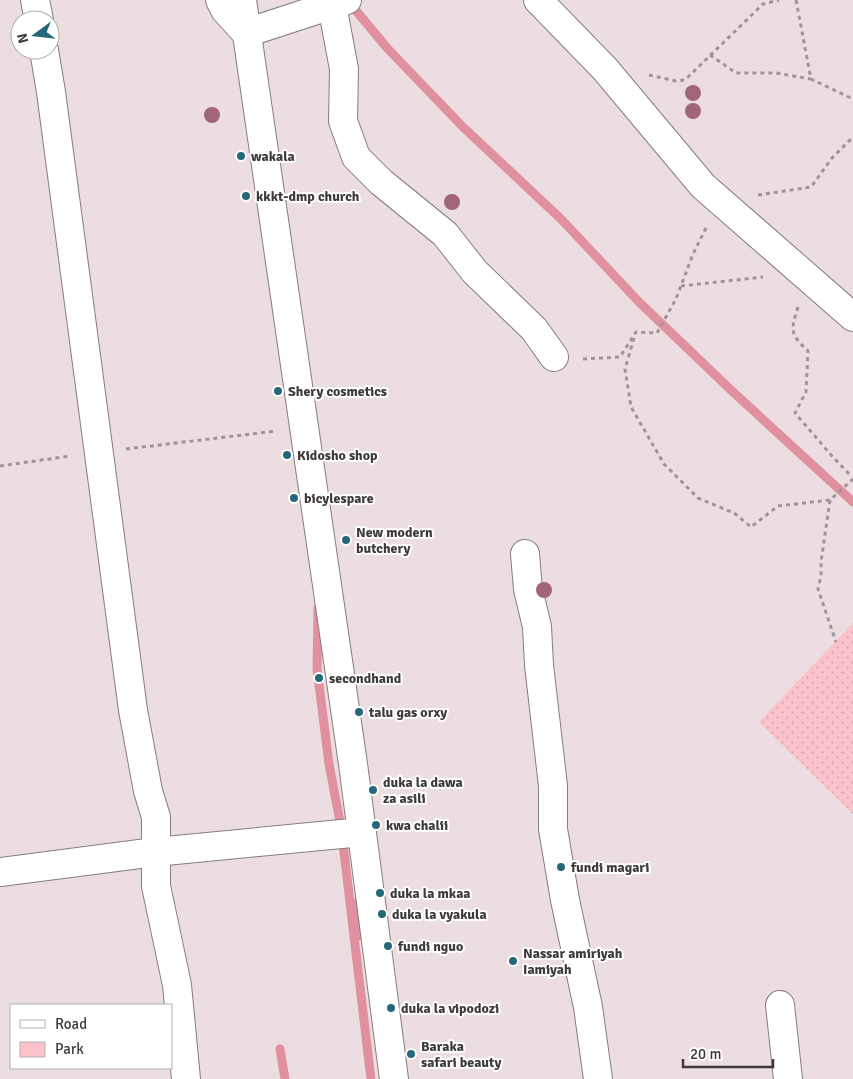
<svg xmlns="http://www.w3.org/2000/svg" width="853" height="1079" viewBox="0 0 853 1079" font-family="Signika,sans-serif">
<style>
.green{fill:url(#green-dots)}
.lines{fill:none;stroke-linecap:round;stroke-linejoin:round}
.stream{stroke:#e1909f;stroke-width:9}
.minor-casing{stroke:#887c7d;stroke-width:30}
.path{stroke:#9f9597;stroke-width:3;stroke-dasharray:4 4;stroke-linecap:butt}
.minor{stroke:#fff;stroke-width:28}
.tree{fill:#a1647a}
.poi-dot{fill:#246879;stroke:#fff;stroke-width:2}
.labels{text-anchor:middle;stroke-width:4;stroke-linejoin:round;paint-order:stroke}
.poi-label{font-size:14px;font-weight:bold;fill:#3e393a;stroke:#fff;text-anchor:start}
</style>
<defs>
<pattern id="green-dots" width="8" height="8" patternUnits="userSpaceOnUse" patternTransform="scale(1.25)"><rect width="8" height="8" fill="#fbc2cb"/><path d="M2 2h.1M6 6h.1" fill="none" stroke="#d8a7af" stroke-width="1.8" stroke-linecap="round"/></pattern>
</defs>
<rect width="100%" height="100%" fill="#ecdee0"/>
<path class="green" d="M853 623V814L759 722Z"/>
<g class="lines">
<g class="stream">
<path d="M348 1 388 49 463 127 561 219 640 303 732 391 853 502"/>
<path d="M318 608 317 669 329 764 341 827 371 1079"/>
<path d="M358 902 359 936"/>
<path d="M280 1049 285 1079"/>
</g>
<g class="minor-casing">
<g id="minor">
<path d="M35 0 39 20"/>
<path d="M220 0 225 10 246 33 347 0"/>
<path d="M242 0 353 764 394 1079"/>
<path d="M538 0 605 69 703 186 853 317"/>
<path d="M332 5 344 69 343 121 356 157 381 182 445 234 475 272 534 329 554 357"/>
<path d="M44 50 51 92 133 710 148 791 156 817V886L177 985 186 1079"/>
<path d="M525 554 528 589 537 627 539 665 553 786V829L565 900 588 1007 598 1079"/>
<path d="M0 872 155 852 362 832"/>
<path d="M780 1005 788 1079"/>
</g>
</g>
<g class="path">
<path d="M796 0 811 79 853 99"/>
<path d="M710 55 736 73H776L811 79"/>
<path d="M649 75 676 81 685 80 763 4 779 0"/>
<path d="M758 195 811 187 832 158 853 137"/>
<path d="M681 286 763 277"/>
<path d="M798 307C791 330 789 333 808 351L806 392 795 413 832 456 851 476"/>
<path d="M634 338 625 369 631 407 664 464 698 498 734 513 751 527 778 506 830 500 853 479"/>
<path d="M583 359 620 357 636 332 657 333 676 299 693 254 706 228"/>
<path d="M126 449 276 431"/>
<path d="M0 466 70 456"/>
<path d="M830 500 821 562V576L818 589 836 642"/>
</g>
<use href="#minor" class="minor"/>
</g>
<g class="tree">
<circle cx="693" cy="93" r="8"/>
<circle cx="693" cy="111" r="8"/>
<circle cx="212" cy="115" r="8"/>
<circle cx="452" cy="202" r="8"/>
<circle cx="544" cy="590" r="8"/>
</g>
<g class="poi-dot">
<circle cx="241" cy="156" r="5"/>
<circle cx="246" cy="196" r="5"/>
<circle cx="278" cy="391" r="5"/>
<circle cx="287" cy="455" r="5"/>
<circle cx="294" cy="498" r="5"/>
<circle cx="346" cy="540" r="5"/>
<circle cx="319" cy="678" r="5"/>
<circle cx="359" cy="712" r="5"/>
<circle cx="373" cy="790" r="5"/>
<circle cx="376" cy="825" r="5"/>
<circle cx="561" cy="867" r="5"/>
<circle cx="380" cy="893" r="5"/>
<circle cx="382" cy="914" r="5"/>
<circle cx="388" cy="946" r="5"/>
<circle cx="513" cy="961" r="5"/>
<circle cx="391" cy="1008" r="5"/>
<circle cx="411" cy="1054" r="5"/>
</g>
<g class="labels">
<g class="poi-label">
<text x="251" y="161">wakala</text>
<text x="256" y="201">kkkt-dmp church</text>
<text x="288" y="396">Shery cosmetics</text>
<text x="297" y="460">Kidosho shop</text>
<text x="304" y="503">bicylespare</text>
<text x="356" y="537">New modern<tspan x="356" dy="16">butchery</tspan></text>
<text x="329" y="683">secondhand</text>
<text x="369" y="717">talu gas orxy</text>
<text x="383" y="787">duka la dawa<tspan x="383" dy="16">za asili</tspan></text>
<text x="386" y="830">kwa chalii</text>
<text x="571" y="872">fundi magari</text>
<text x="390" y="898">duka la mkaa</text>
<text x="392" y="919">duka la vyakula</text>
<text x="398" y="951">fundi nguo</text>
<text x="523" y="958">Nassar amiriyah<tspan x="523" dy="16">Iamiyah</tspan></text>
<text x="401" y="1013">duka la vipodozi</text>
<text x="421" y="1051">Baraka<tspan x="421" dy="16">safari beauty</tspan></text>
</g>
</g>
<rect x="10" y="1004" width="162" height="65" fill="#ffffff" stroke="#b2b0b0"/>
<rect x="20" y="1020" width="25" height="8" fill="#ffffff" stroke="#b2b0b0"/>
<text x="55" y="1029" font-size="15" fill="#3e393a">Road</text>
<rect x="20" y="1042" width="25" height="15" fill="#fbc2cb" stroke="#b2b0b0"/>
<text x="55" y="1054" font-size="15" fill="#3e393a">Park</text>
<g transform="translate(35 35) rotate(255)"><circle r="24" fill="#ffffff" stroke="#b2b0b0"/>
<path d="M0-4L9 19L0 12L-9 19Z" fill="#246879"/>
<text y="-8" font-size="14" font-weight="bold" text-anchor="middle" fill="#3e393a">N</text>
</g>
<path d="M683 1059v8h90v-8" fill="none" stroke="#3e393a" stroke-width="2.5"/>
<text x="690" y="1059" font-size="15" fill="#3e393a" stroke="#ffffff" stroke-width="4" paint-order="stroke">20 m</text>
</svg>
